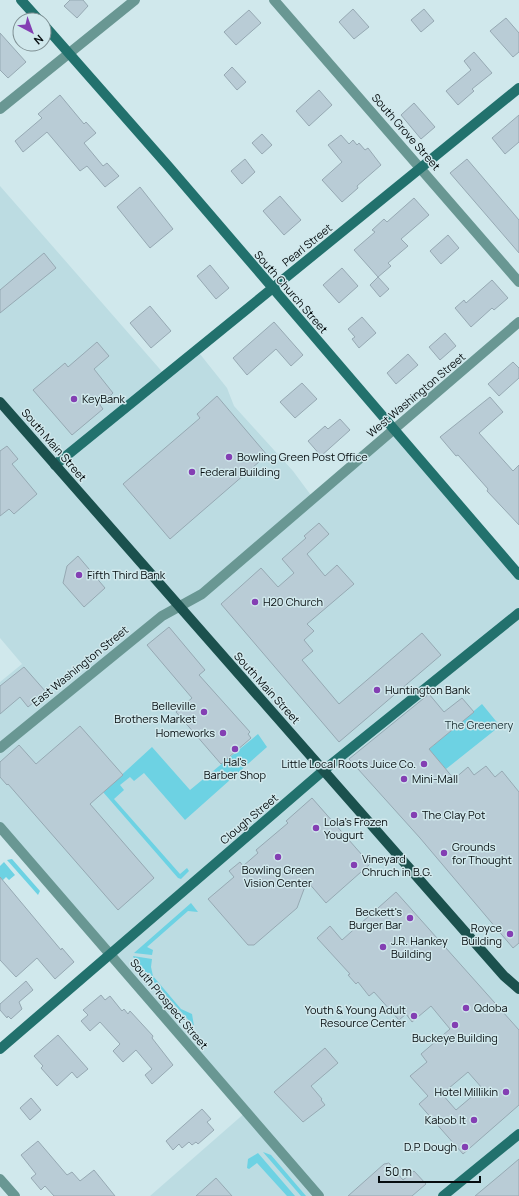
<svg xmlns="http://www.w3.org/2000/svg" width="519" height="1196" viewBox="0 0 519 1196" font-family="Manrope,sans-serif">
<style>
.built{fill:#bcdce2}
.green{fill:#6dd2e3}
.building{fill:#b9ccd6;stroke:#96a9b3;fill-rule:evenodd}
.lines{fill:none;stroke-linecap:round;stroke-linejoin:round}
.street{stroke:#699793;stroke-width:10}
.secondary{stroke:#22716d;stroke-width:10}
.primary{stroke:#1b514e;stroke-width:10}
.poi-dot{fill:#843fb3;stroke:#d0e8ec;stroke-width:1.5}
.labels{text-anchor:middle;stroke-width:3;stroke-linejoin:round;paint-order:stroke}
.street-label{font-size:11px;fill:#060d0f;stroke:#d0e8ec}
.poi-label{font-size:11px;fill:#060d0f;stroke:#d0e8ec;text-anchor:start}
.park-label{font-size:11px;fill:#1c3135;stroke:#d0e8ec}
</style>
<rect width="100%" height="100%" fill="#d0e8ec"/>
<path class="built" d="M0 186 165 375 196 349 227 388 234 406 293 471 313 498 394 429 519 575V1196H150L246 1112 0 827V682L22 664 0 638Z"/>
<g class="green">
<path d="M482 704 500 726 446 769 437 759 429 766 420 757Z"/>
<path d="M258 734 267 747 185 820 144 773 134 781 130 777 120 785 124 790 114 799 180 874 187 868 189 871 181 879 178 878 103 792 152 747 190 790Z"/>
<path d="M12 859 40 891 38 895 7 860Z"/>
<path d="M4 862 15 875 9 880 6 877 2 881 0 879V866Z"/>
<path d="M191 903 198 912 188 911 147 947 153 950 152 955 134 953Z"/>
<path d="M133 956 152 959 151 967 153 976 181 1009 192 1014 194 1026 135 961Z"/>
<path d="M263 1152 271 1155 306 1196H301Z"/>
<path d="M258 1153 295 1196H287L257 1163 249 1169 247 1168 248 1159Z"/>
</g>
<g class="building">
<path d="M70 0H83L88 6 77 18 64 6Z"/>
<path d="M353 9 369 27 354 39 339 22Z"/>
<path d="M424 9 434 21 421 32 411 20Z"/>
<path d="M249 10 261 23 236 45 224 32Z"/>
<path d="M506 18 519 33V52L513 57 490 31Z"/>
<path d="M0 33 26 62 8 78 0 70Z"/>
<path d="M474 52 492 73 472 89 474 91 458 105 446 91 471 70 464 61Z"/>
<path d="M232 67 246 82 237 90 224 75Z"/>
<path d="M319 90 332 105 309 126 296 111Z"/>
<path d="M60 95 84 124 86 122 96 133 84 143 103 166 107 163 119 176 105 187 87 166 80 171 47 132 23 152 15 141 42 118 38 114Z"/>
<path d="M414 103 435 127 421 139 401 115Z"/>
<path d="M519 115V142L505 154 492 138Z"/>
<path d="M262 134 272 145 262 154 252 143Z"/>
<path d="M341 135 349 144 353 140 357 145 359 143 365 150 368 148 381 165 357 186 358 188 342 202 322 180 342 162 328 145Z"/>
<path d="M245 159 255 172 242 184 231 171Z"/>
<path d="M467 159 519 220V253L450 173Z"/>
<path d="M140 187 173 229 150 248 117 207Z"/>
<path d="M280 196 301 220 284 235 263 211Z"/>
<path d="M414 198 429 215 401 239 408 246 388 263 391 266 378 277 354 250 375 232 372 230 384 219 387 222Z"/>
<path d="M448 235 459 248 441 264 430 251Z"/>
<path d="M44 253 56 268 0 313V290Z"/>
<path d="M210 265 229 288 216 299 197 276Z"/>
<path d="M342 268 358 286 339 303 323 285Z"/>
<path d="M378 277 389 289 380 297 370 285Z"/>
<path d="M492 280 508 298 494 310 492 308 471 327 455 308 464 300 466 303Z"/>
<path d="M150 306 171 331 151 348 130 323Z"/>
<path d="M362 317 376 333 359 348 352 339 355 337 348 329Z"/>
<path d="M274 322 303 355 291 366 276 349 247 375 233 358Z"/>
<path d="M445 333 456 346 440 360 429 347Z"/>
<path d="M97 342 109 356 94 369 113 393 100 405 103 409 72 435 33 390 65 363 68 367Z"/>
<path d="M408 354 418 365 396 384 387 373Z"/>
<path d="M513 362 519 368V378L499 396 488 384Z"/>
<path d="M302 383 317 399 295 418 280 402Z"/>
<path d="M217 396 267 455 170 539 123 484 200 418 197 414Z"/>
<path d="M490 397 503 412 479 433 513 471 519 465V525L487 491 488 489 458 455 456 456 440 437Z"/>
<path d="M340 419 350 430 321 456 308 441 325 426 328 429Z"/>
<path d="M7 446 18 459 12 464 37 494 14 514 9 509 0 516V451Z"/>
<path d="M319 523 329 534 307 554 325 576 337 565 354 584 307 624 314 631 304 640 313 651 302 660 339 704 422 633 441 655 339 742 221 604 261 568 278 587 294 573 282 559 306 538 304 536Z"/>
<path d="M78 556 105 588 84 607 63 583 67 566Z"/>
<path d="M169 627 205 670 199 675 250 732 248 734 251 738 221 764 176 712 192 698 147 645Z"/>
<path d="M24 667 46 692 28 707 20 697 0 714V686Z"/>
<path d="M429 694 444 712 462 698 474 712 429 749 454 779 468 767 474 775 486 766 495 777 502 771 519 792V943L513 948 420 838 349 759Z"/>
<path d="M80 726 123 775 90 804 154 878 118 910 8 784 7 785 0 777V762L19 745 36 764Z"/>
<path d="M312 798 370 864 326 903 307 881 297 908 254 945H248L208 899 234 877 229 871 240 862 243 866 258 853 256 850 288 823 286 821Z"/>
<path d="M0 877 61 950 62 948 74 962 55 979 37 958 16 977 0 960Z"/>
<path d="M396 892 519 1030V1105L463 1154 419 1104 428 1096 410 1076 427 1062 421 1054 450 1029 431 1006 412 1022 406 1014 399 1020 374 992 369 996 358 982 356 984 348 975 350 974 317 938 330 926 342 940ZM468 1072 482 1088 456 1110 442 1094Z"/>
<path d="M26 981 33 990 19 1002 22 1009 11 1019 8 1016 7 1018 0 1010V1004Z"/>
<path d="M101 995 105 1000 110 996 122 1011 124 1009 128 1014 130 1011 153 1036 152 1038 173 1065 152 1084 145 1075 152 1069 136 1050 123 1062 113 1051 120 1044 100 1022 90 1031 81 1021 88 1015 83 1010Z"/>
<path d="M58 1035 88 1069 77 1078 72 1072 57 1086 41 1068 43 1066 34 1056Z"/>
<path d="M325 1048 338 1063 311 1086 322 1099 321 1100 325 1105 303 1122 274 1092Z"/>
<path d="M31 1098 41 1110 30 1120 20 1108Z"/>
<path d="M202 1109 211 1119 207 1122 214 1130 198 1144 196 1142 192 1145 189 1142 182 1148 179 1144 173 1150 166 1141Z"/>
<path d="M38 1141 67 1175 72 1172 80 1181 94 1170 115 1196H54L45 1186 41 1190 31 1178 36 1174 21 1155Z"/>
<path d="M519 1159V1196H475L499 1176Z"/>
<path d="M389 1163 403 1180 414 1171 426 1184 412 1196H348L384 1164Z"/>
<path d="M216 1178 232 1196H196Z"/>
</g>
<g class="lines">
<g class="street">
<path d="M274 0 519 282"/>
<path d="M0 109 135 0"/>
<path d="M0 748 162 616 202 594 519 322"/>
<path d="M0 827 319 1196"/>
<path d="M0 1179 15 1196"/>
</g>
<g class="secondary">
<path d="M21 0 39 20"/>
<path d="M44 25 169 167 519 575"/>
<path d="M55 465 519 88"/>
<path d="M0 1049 324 770 519 613"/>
<path d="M443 1196 519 1134"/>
</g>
<path class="primary" d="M0 402 504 976 519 989"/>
</g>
<g class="poi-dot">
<circle cx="74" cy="399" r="4"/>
<circle cx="229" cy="457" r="4"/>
<circle cx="192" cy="472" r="4"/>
<circle cx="79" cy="575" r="4"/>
<circle cx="255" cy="602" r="4"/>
<circle cx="377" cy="690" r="4"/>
<circle cx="204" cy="712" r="4"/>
<circle cx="223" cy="733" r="4"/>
<circle cx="235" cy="749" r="4"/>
<circle cx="424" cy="764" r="4"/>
<circle cx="404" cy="779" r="4"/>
<circle cx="414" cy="815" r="4"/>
<circle cx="316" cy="828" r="4"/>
<circle cx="444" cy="853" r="4"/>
<circle cx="278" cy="857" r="4"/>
<circle cx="354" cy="865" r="4"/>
<circle cx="410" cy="918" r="4"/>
<circle cx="510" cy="934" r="4"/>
<circle cx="383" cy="947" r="4"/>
<circle cx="466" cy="1008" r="4"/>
<circle cx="414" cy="1016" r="4"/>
<circle cx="455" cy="1025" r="4"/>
<circle cx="506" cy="1092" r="4"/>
<circle cx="474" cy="1120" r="4"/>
<circle cx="465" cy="1147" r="4"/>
</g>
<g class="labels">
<g class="street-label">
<text transform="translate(406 132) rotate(49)" y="4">South Grove Street</text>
<text transform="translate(307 245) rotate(-39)" y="4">Pearl Street</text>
<text transform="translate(291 292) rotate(49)" y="4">South Church Street</text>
<text transform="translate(416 395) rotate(-40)" y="4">West Washington Street</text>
<text transform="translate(54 445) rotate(49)" y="4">South Main Street</text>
<text transform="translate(80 666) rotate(-39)" y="4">East Washington Street</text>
<text transform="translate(267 688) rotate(48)" y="4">South Main Street</text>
<text transform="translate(249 819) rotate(-40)" y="4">Clough Street</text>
<text transform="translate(169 1004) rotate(50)" y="4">South Prospect Street</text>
</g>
<g class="poi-label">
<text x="82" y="403">KeyBank</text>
<text x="237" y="461">Bowling Green Post Office</text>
<text x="200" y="476">Federal Building</text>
<text x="87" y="579">Fifth Third Bank</text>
<text x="263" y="606">H20 Church</text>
<text x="385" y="694">Huntington Bank</text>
<text x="196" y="710" text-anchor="end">Belleville<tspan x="196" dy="13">Brothers Market</tspan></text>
<text x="215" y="737" text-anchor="end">Homeworks</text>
<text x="235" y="766" text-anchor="middle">Hal's<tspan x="235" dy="13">Barber Shop</tspan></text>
<text x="416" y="768" text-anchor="end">Little Local Roots Juice Co.</text>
<text x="412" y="783">Mini-Mall</text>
<text x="422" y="819">The Clay Pot</text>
<text x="324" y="826">Lola's Frozen<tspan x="324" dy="13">Yougurt</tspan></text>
<text x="452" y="851">Grounds<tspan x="452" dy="13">for Thought</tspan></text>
<text x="362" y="863">Vineyard<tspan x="362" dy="13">Chruch in B.G.</tspan></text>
<text x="278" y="874" text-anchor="middle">Bowling Green<tspan x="278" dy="13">Vision Center</tspan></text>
<text x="402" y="916" text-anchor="end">Beckett's<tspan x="402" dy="13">Burger Bar</tspan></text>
<text x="502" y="932" text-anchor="end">Royce<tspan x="502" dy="13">Building</tspan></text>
<text x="391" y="945">J.R. Hankey<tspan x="391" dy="13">Building</tspan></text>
<text x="474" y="1012">Qdoba</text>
<text x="406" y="1014" text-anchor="end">Youth &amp; Young Adult<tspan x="406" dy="13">Resource Center</tspan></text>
<text x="455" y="1042" text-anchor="middle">Buckeye Building</text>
<text x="498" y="1096" text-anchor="end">Hotel Millikin</text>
<text x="466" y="1124" text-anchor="end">Kabob It</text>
<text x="457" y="1151" text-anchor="end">D.P. Dough</text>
</g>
<g class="park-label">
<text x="479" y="729">The Greenery</text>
</g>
</g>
<g transform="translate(32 32) rotate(139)"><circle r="19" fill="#d0e8ec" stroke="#7f9094"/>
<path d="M0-3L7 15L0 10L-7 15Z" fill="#843fb3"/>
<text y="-6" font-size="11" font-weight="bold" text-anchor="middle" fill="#060d0f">N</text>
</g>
<path d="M379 1176v6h101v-6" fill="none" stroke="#060d0f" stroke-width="2"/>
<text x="385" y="1176" font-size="12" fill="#060d0f" stroke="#d0e8ec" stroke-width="3" paint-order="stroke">50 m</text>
</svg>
